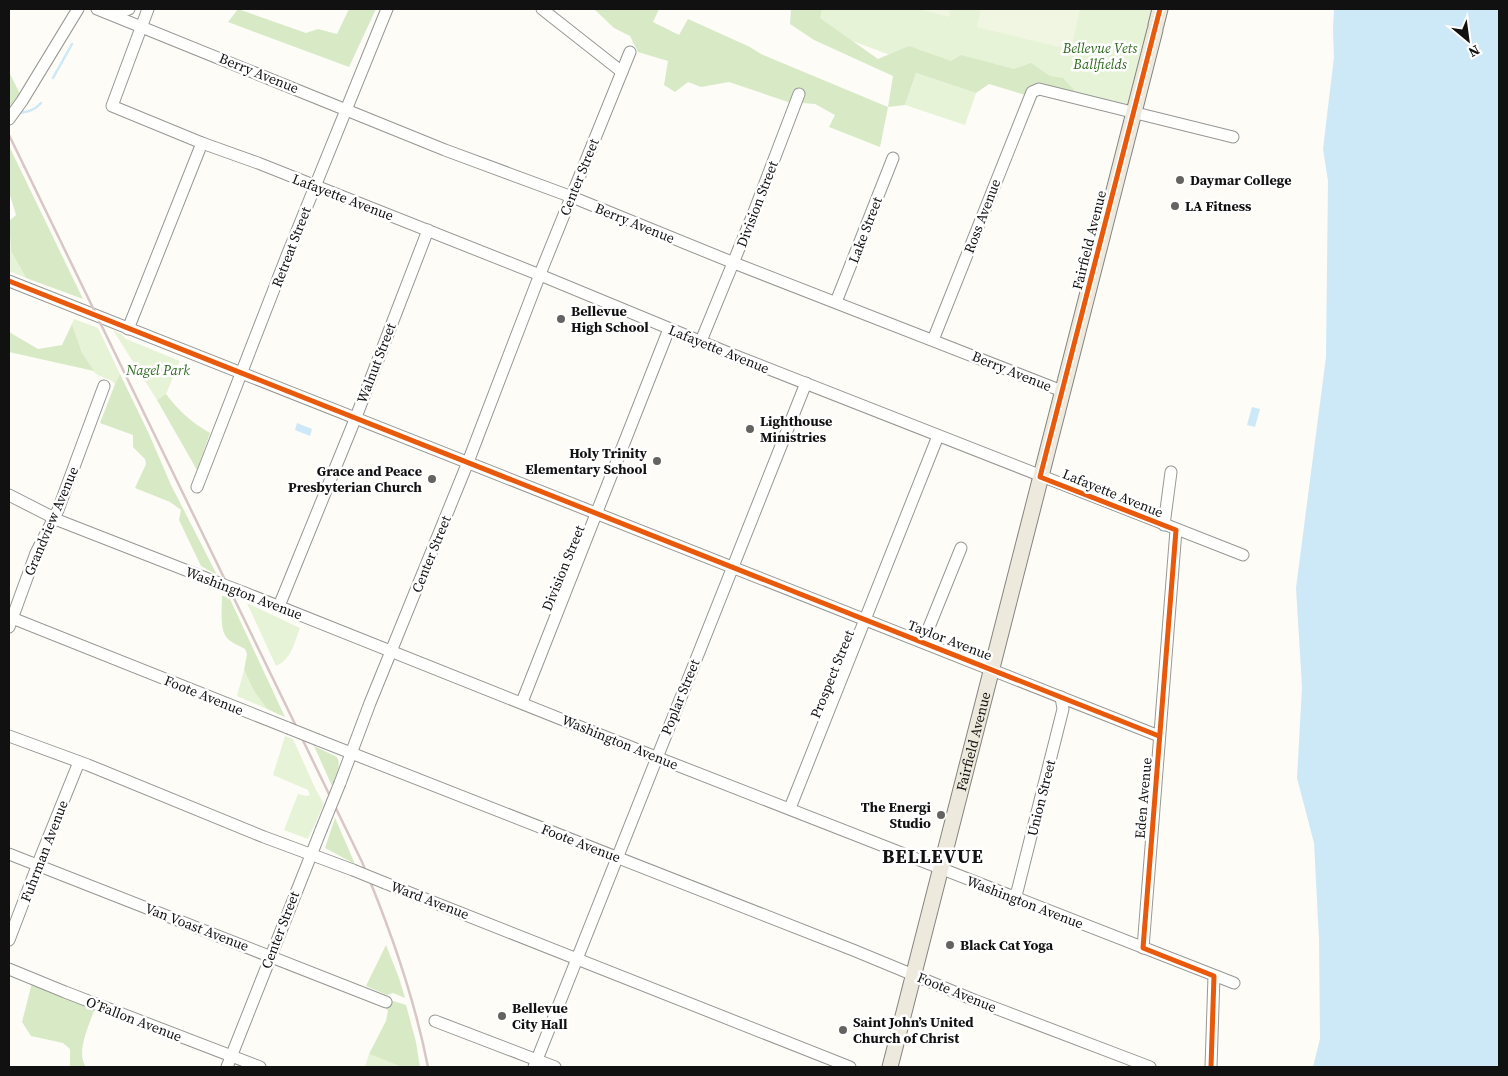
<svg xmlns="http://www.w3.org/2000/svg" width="1508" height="1076" viewBox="0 0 1508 1076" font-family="'Source Serif 4',serif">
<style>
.green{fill:#e7f3d7}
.forest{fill:#d8eac5}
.pitch{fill:#f0f6e1}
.water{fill:#cde8f7}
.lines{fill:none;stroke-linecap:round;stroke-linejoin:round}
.stream{stroke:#cde8f7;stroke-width:2.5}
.minor-casing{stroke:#979795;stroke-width:13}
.major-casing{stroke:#858482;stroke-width:17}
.minor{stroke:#fffffe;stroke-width:11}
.major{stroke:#ede9dc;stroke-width:15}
.rail{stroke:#d9c6c7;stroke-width:2.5}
.minor-bridge-casing{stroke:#979795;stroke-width:13;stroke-linecap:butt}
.minor-bridge{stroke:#fffffe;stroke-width:11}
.cycleway-casing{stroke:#fff;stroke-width:8}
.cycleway{stroke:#e8590c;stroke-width:5}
.poi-dot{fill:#646362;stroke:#fff;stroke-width:2}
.labels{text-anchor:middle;stroke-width:5;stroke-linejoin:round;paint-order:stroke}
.park-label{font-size:14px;font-style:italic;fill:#2f6b1f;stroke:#fff}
.street-label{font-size:14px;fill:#111;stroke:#fff}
.poi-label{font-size:14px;font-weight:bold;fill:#111;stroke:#fff;text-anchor:start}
.district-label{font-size:19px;font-weight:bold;letter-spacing:1px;fill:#111;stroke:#fff}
</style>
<rect width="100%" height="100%" fill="#fdfcf7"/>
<g class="green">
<path d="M804 9H1160L1133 111 917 65 801 22Z"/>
<path d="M916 73 976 93 965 125 905 105Z"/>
<path d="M9 236 11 251 26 278 9 271Z"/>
<path d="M74 319 98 328 120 374 115 384C109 377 100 378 94 372 82 359 78 340 72 324Z"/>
<path d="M113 330 121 334 126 339 180 361 166 394 157 400Z"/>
<path d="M247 603 300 628C294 643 292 659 276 666Z"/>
<path d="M244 670 254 691 267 709 237 696Z"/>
<path d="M285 736 293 739 316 790 324 804 308 839 284 830 298 794 306 796 310 795 308 790 273 775Z"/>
<path d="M369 1054 402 1067H365Z"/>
</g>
<g class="forest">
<path d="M238 9 306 33 318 29 337 34 349 9H376L349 67 228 22Z"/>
<path d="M594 9H659L653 22 679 35 688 19 750 47 761 54 888 107 893 76 814 40 790 24 791 9H822L820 18 878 59 909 46 951 61 961 55 1014 69 1031 63 1050 76 1063 78 1074 90 1071 93 1035 84 1025 95 989 84 976 93 916 73 905 105 888 107 880 147 829 127 835 115 815 104 788 102 729 82 701 87 688 82 675 92 664 85 668 61 638 52 630 36 614 28Z"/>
<path d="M9 72 20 94 9 113Z"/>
<path d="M9 146 83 299 26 278 11 251 9 221 16 215 9 192Z"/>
<path d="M72 324 82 353 94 371 9 352V332L38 349 62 345Z"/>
<path d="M120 374 149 434 171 485 217 575 201 566 179 520 181 510 170 502 135 488 146 464 145 459 133 447V435L100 423 115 384Z"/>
<path d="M166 394C178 410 192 423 210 433L197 470 157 400Z"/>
<path d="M222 596 229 597 285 717 267 709 254 691 244 670 247 654 245 649C240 646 232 643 228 639 219 631 222 607 222 596Z"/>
<path d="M314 746 337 757C342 766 335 776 332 786Z"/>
<path d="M335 818 355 864 325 848Z"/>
<path d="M386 945 399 978 405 998 393 993 387 995 366 986Z"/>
<path d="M32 983 95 1008C90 1023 75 1053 86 1067H70V1049L63 1043 31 1036 22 1022Z"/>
<path d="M390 1000 406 1005 416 1042 420 1067H402L369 1054 386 1021 388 1010 386 1009Z"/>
</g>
<g class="pitch">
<path d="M919 9H950L949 17Z"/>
<path d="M981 9H1080L1071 50 977 27Z"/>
</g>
<g class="water">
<path d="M1334 9H1499V1067H1313L1320 1039 1319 938 1314 843 1297 778 1302 687 1296 588 1326 357 1328 181 1323 149 1334 57 1333 29Z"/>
<path d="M1252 407 1260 409 1255 427 1247 425Z"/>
<path d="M297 423 312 429 310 436 295 430Z"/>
</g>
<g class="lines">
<g class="stream">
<path d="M53 78 72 44"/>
<path d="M18 113C27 112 34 111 41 103"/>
</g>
<g class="minor-casing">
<g id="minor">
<path d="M97 9 445 150 572 197 734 263 1062 391"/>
<path d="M148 9 112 106 202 143 258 163 540 275 736 356 1243 555"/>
<path d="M542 9 622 72"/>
<path d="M114 15 129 9"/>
<path d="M9 119 22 101 78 9"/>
<path d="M9 281 1159 736"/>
<path d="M836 302 893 158"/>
<path d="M128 329 202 143"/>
<path d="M933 340 1032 92 1039 89 1233 137"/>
<path d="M701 341 754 212 799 94"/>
<path d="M197 487 288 253 387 9"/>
<path d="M9 495 60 521 211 580"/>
<path d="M1164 525 1171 472"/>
<path d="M245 593 656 757 1234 983"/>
<path d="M279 606 356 417 428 230"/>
<path d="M12 618 288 728"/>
<path d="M9 627 36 553 58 510 104 386"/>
<path d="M923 642 961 548"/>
<path d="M522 702 669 329"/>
<path d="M9 736 88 765 264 837 353 870"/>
<path d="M318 740 853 950 974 1000 1150 1067"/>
<path d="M340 783 370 703 468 462 542 269 630 52"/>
<path d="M790 808 938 436"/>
<path d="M9 854 386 1002"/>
<path d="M385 883 850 1067"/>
<path d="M1012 897 1017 892 1020 880 1063 709 1061 697"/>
<path d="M9 940 41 856 79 762"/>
<path d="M1143 948 1176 530"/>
<path d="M9 969 65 992 260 1067"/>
<path d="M435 1021 555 1067"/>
<path d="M227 1067 321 830"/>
<path d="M534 1067 806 383"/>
<path d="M1211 1067 1214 976"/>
</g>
</g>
<g class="major-casing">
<g id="major">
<path d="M1156 25 1160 9"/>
<path id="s1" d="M890 1067 1155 30"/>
</g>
</g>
<use href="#minor" class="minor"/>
<use href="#major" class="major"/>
<path class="rail" d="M9 135 362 862C390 928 414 996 428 1067"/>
<g class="minor-bridge-casing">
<g id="minor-bridge">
<path d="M211 580 245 593"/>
<path d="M288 728 318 740"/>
<path d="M321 830 340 783"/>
<path d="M353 870 385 883"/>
</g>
</g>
<use href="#minor-bridge" class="minor-bridge"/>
<g class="cycleway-casing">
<g id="cycleway">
<path d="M1160 9 1040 477 1176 530 1143 948 1214 976 1211 1067"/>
<path d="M9 281 1159 736"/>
</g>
</g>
<use href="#cycleway" class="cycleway"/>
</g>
<g class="poi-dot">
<circle cx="1180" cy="180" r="5"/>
<circle cx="1175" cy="206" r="5"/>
<circle cx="561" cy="319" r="5"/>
<circle cx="750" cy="429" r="5"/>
<circle cx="657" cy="461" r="5"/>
<circle cx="432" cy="479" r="5"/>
<circle cx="941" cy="815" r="5"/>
<circle cx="950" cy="945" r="5"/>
<circle cx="502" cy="1016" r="5"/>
<circle cx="843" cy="1030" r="5"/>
</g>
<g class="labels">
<g class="park-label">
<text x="1100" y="53">Bellevue Vets<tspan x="1100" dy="16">Ballfields</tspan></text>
<text x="158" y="375">Nagel Park</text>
</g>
<g class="street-label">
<text transform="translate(259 73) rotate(22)" y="5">Berry Avenue</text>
<text transform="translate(579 177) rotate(-68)" y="5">Center Street</text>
<text transform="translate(343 197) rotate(21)" y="5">Lafayette Avenue</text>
<text transform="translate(757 204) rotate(-69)" y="5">Division Street</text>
<text transform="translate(982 216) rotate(-69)" y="5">Ross Avenue</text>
<text transform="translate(635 223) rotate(22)" y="5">Berry Avenue</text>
<text transform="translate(865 230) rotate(-69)" y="5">Lake Street</text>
<text transform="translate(1089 240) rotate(-76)" y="5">Fairfield Avenue</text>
<text transform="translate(291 247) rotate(-69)" y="5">Retreat Street</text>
<text transform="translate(719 349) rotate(22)" y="5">Lafayette Avenue</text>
<text transform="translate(376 363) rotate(-69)" y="5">Walnut Street</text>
<text transform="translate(1012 371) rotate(22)" y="5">Berry Avenue</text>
<text transform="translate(1113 493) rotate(22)" y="5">Lafayette Avenue</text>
<text transform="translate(51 521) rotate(-67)" y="5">Grandview Avenue</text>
<text transform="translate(431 554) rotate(-68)" y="5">Center Street</text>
<text transform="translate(563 568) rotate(-68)" y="5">Division Street</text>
<text transform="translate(244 593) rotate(21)" y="5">Washington Avenue</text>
<text transform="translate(950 640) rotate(21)" y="5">Taylor Avenue</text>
<text transform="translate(832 674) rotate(-68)" y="5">Prospect Street</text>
<text transform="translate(204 695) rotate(22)" y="5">Foote Avenue</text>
<text transform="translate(680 697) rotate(-68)" y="5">Poplar Street</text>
<text dy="5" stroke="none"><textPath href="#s1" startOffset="336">Fairfield Avenue</textPath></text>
<text transform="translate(620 742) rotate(22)" y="5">Washington Avenue</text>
<text transform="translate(1041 798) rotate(-76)" y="5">Union Street</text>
<text transform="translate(1143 798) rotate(-85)" y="5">Eden Avenue</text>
<text transform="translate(581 843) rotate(21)" y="5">Foote Avenue</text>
<text transform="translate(44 851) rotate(-69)" y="5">Fuhrman Avenue</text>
<text transform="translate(430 900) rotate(21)" y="5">Ward Avenue</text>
<text transform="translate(1025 902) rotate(21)" y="5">Washington Avenue</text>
<text transform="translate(197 927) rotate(21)" y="5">Van Voast Avenue</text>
<text transform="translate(280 930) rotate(-69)" y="5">Center Street</text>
<text transform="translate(957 992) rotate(22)" y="5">Foote Avenue</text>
<text transform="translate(134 1019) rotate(21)" y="5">O’Fallon Avenue</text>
</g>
<g class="poi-label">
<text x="1190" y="185">Daymar College</text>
<text x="1185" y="211">LA Fitness</text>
<text x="571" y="316">Bellevue<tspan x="571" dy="16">High School</tspan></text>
<text x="760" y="426">Lighthouse<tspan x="760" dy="16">Ministries</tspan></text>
<text x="647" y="458" text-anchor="end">Holy Trinity<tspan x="647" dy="16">Elementary School</tspan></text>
<text x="422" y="476" text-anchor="end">Grace and Peace<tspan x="422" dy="16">Presbyterian Church</tspan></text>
<text x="931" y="812" text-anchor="end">The Energi<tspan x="931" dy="16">Studio</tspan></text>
<text x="960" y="950">Black Cat Yoga</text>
<text x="512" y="1013">Bellevue<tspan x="512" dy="16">City Hall</tspan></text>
<text x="853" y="1027">Saint John’s United<tspan x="853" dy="16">Church of Christ</tspan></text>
</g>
<g class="district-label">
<text x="933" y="863">BELLEVUE</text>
</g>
</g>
<rect width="1508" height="1076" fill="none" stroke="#111111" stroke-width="20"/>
<g transform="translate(1468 40) rotate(151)" stroke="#ffffff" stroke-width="4" paint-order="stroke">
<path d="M0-4L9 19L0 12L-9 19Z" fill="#111111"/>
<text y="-8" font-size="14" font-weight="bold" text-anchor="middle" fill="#111111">N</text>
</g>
</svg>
